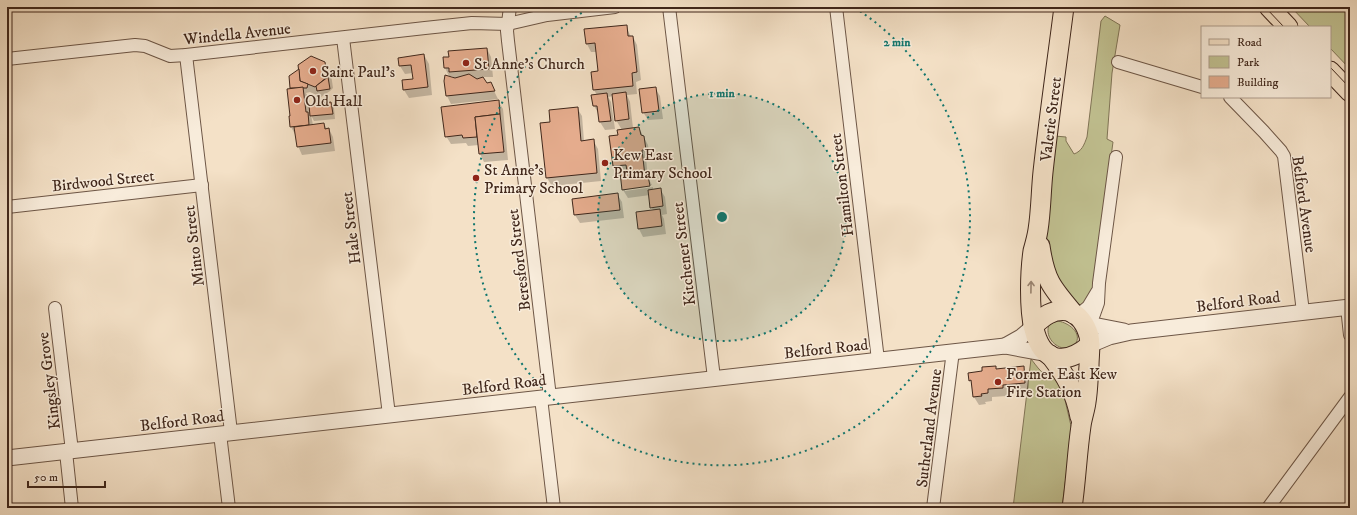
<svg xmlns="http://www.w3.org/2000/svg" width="1357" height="515" viewBox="0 0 1357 515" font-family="'IM FELL DW Pica',serif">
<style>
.green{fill:#c1c191;stroke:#807456}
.shadow{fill:#0003}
.building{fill:#e5ac8d;stroke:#40271b}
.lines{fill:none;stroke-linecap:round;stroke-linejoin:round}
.minor-casing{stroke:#6d5646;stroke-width:14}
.tertiary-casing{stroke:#6d5646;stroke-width:17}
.primary-casing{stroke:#40271b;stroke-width:21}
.minor{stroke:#f8ecdb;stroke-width:12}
.tertiary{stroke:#f8ecdb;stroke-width:15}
.primary{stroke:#f4e1c7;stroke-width:19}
.tram{stroke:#40271b;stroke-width:1}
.oneway{stroke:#9a8471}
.ring{fill:none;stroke:#0f766e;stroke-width:2;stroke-dasharray:2 4}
.poi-dot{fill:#8f2418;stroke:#f8ecdb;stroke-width:1.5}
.labels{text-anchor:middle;stroke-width:3;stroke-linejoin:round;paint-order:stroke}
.street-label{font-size:16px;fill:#40271b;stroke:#f8ecdb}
.poi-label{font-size:16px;fill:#40271b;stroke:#f8ecdb;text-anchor:start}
.centre{fill:#0f766e;stroke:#f8ecdb;stroke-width:2}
.ring-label{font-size:12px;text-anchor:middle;font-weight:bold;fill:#0f766e;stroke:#f8ecdb;stroke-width:3;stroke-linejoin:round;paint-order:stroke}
</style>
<rect width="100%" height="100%" fill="#f4e1c7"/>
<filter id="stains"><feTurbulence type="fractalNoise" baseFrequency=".005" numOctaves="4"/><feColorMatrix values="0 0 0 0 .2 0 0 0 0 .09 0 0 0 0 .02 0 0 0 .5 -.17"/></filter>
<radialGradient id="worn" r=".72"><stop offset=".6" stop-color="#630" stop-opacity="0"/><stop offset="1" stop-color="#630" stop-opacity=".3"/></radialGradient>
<g class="green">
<path d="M1291 7H1350V69L1330 48V27H1310Z"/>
<path d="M1105 16 1120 25 1112 73 1107 139 1113 142 1094 284 1090 296 1081 308 1060 289 1045 245 1055 136 1066 137V141L1074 154C1082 151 1084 145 1087 137L1101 21Z"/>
<path d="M1058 321C1070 323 1085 335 1073 347 1070 347 1066 348 1063 348 1053 346 1045 335 1049 325L1054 322Z"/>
<path d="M1031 359C1037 366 1043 378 1055 376L1061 383 1072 430 1062 508H1013Z"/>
</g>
<g class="shadow">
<path d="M626 26 631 37H633L637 45 641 80 636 82 637 94 627 95 630 102 633 128H639L648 145 650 158H646L648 178 652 185 625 189V191L653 187V190L660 189 665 197 667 214 662 215 664 219 666 234 643 237 639 229 654 211 651 207 650 195 628 198 623 190 621 174H619L614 166 610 137 619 136 622 130 616 120 613 96 608 97 611 102 615 129 605 130 600 122 599 114 594 106 597 95 594 90 599 72 597 52H591L587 44 585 30Z"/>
<path d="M487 49 491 57 493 77H483L487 84 490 83 498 99 451 104 447 96 454 79 452 76H449L445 68 444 58Z"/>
<path d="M424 55 429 64 432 95 409 98 404 90 414 80 413 73 405 74 400 66 399 58Z"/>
<path d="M324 62 331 74 333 88 330 91 321 97 310 92 306 93 309 99 310 106 331 103 334 108 335 119 314 121 311 115 313 125 324 124 327 129H329L333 137 335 151 302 155 298 146 296 136 291 127 292 89 290 77Z"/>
<path d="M655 88 660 96 663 119 648 120 643 112Z"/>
<path d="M498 101 503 109 508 160 484 162 480 154 479 145 468 146 466 143 451 144 446 136Z"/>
<path d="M577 108 582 116 584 141 593 140 598 149 601 181 552 186 547 178 551 123Z"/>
<path d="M617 194 622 202 624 218 580 223 575 215 573 199Z"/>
<path d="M995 367 997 370 1023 367 1028 376 1029 391 1007 393V396L992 397V401L985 402 986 404 979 405 974 397 973 386 970 380 983 372Z"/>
</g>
<g class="building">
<path d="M627 25 628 36H633L637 72 632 73 633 86 593 90 591 72 598 71 595 43 586 44 584 29Z"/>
<path d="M487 48 489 69 449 72V68H444L443 57H449L448 51Z"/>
<path d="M424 54 428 87 403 90 402 80 413 79 411 65 399 66 398 58Z"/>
<path d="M311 56 325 62 327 77 315 87 300 81 298 65Z"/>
<path d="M299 69 300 81 308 84 307 88H290L289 76Z"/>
<path d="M469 74 477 79 483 77 487 83 491 82 495 91 446 96 444 81 445 75 455 78Z"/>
<path d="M328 77 330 89 317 91 316 86Z"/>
<path d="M303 87 306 112H308L309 125 290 127 289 116H290L287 89Z"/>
<path d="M656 87 659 111 642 113 639 89Z"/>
<path d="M626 92 629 119 615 121 612 94Z"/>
<path d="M607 93 611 121 599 122 597 106H593L591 95Z"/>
<path d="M499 100 500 114 475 117 477 137 463 138 462 135 445 137 441 107Z"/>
<path d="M331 102 333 114 310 116 309 105Z"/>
<path d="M578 107 581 141 594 139 597 173 546 178 540 123 550 122 549 110Z"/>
<path d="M500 114 504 152 479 154 475 117Z"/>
<path d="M324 123 325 129 329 128 331 143 297 147 294 127Z"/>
<path d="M639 127 641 135 644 136 646 150H642L645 176H648L650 186 622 190 620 172 627 171 626 165 613 166 609 136 618 135 617 130Z"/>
<path d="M661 188 663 206 650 208 648 190Z"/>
<path d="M618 193 620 210 574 215 572 199Z"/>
<path d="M660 209 662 226 638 229 636 212Z"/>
<path d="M996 366V369L1024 366 1025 383 1003 385V388L988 389V393L981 394 982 396 973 397 971 380 969 381 968 373 982 371V367Z"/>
</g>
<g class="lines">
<g class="minor-casing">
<g id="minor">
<path d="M510 7 507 31 508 41 550 397"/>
<path d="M669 7 714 378"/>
<path d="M836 7 878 360"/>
<path d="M343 38 389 415"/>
<path d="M186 55 231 432"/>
<path d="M7 59 135 45 145 46 170 56 186 55 425 28 472 23 508 24 547 15 615 7"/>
<path d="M1118 62 1202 87"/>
<path d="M1230 97 1264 132 1281 151 1284 156 1303 312"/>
<path d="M7 207 202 185"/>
<path d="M1347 307 1350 335"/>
<path d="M55 308 72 451"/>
<path d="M1077 316 1088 307 1097 292"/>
<path d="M1083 323 1093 317 1098 303 1099 283 1116 157"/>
<path d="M541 398 554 508"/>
<path d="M220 434 229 508"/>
<path d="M66 452 72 508"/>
<path d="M933 508 953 351"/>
<path d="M1268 508 1350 397"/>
</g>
</g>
<g class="tertiary-casing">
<g id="tertiary">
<path d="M1083 323 1124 331"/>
<path d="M1090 345 1109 337 1131 332 1350 307"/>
<path d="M1005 346 1021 337 1033 327"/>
<path d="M7 458 1005 346 1048 354"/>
</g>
</g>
<g class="primary-casing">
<g id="primary">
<path d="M1064 7C1057 62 1049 117 1043 172 1041 191 1041 211 1038 230 1037 237 1035 244 1033 251 1030 272 1029 308 1034 329 1042 363 1065 366 1090 345"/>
<path d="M1269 7 1288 27"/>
<path d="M1330 71 1350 92"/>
<path d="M1040 246C1045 281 1052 288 1074 314"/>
<path d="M1033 326C1043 317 1053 308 1068 311 1079 314 1086 325 1089 336 1091 345 1089 356 1089 366 1088 378 1088 390 1086 402 1085 410 1082 418 1081 426 1077 453 1076 481 1072 508"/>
<path d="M1050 355C1066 376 1075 391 1080 417"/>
</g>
</g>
<use href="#minor" class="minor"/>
<use href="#tertiary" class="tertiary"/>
<use href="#primary" class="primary"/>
<g class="tram">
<path d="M1265 7 1284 27"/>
<path d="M1330 67 1350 88"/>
</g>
</g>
<defs><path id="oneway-shaft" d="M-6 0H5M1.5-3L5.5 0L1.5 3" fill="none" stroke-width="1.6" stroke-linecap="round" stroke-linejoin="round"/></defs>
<use class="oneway" href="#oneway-shaft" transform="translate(1031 287) rotate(-89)"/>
<circle cx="722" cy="217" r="124" fill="#0f766e" fill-opacity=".12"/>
<g class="ring">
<circle cx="722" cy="217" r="124"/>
<path d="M855 8A248 248 0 1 1 589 8"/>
</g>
<g class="poi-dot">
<circle cx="466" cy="63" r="4"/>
<circle cx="313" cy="71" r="4"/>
<circle cx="297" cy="100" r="4"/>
<circle cx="605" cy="163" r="4"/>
<circle cx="476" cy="178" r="4"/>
<circle cx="998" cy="382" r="4"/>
</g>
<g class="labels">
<g class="street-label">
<text transform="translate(237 33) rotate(-6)" y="6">Windella Avenue</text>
<text transform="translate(1050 119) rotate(-83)" y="6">Valerie Street</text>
<text transform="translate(103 180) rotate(-6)" y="6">Birdwood Street</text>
<text transform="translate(841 185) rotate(-97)" y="6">Hamilton Street</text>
<text transform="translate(1305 204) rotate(82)" y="6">Belford Avenue</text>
<text transform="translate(350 228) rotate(-97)" y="6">Hale Street</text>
<text transform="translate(193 246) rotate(-97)" y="6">Minto Street</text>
<text transform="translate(683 254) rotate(-97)" y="6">Kitchener Street</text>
<text transform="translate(518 260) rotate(-97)" y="6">Beresford Street</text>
<text transform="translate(1238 301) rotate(-7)" y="6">Belford Road</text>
<text transform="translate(826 348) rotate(-6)" y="6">Belford Road</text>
<text transform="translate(48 381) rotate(-97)" y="6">Kingsley Grove</text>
<text transform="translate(504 384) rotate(-7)" y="6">Belford Road</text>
<text transform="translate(182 420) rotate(-7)" y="6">Belford Road</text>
<text transform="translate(928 428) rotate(-83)" y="6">Sutherland Avenue</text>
</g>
<g class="poi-label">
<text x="474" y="69">St Anne's Church</text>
<text x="321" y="77">Saint Paul's</text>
<text x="305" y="106">Old Hall</text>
<text x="613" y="160">Kew East<tspan x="613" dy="18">Primary School</tspan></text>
<text x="484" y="175">St Anne's<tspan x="484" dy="18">Primary School</tspan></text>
<text x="1006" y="379">Former East Kew<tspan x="1006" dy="18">Fire Station</tspan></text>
</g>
</g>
<circle cx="722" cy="217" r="6" class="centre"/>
<g class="ring-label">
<text x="897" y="46">2 min</text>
<text x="722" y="97">1 min</text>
</g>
<rect width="1357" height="515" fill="none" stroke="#f4e1c7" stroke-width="24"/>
<rect x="8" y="8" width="1341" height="499" fill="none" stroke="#40271b" stroke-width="2"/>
<rect x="12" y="12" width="1333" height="491" fill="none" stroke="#40271b"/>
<rect x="1201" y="26" width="130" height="72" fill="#f8ecdb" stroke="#ae9d8e"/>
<rect x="1209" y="39" width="20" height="6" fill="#f4e1c7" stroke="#ae9d8e"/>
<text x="1237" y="46" font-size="12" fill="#40271b">Road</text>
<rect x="1209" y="56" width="20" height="12" fill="#c1c191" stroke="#ae9d8e"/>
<text x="1237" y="66" font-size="12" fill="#40271b">Park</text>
<rect x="1209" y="76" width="20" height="12" fill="#e5ac8d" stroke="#ae9d8e"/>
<text x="1237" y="86" font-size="12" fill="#40271b">Building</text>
<path d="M28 481v6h77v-6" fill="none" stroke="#40271b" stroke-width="2"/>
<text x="34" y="481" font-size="12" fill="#40271b" stroke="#f8ecdb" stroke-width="3" paint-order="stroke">50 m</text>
<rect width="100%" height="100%" filter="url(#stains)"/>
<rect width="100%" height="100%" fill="url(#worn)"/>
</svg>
